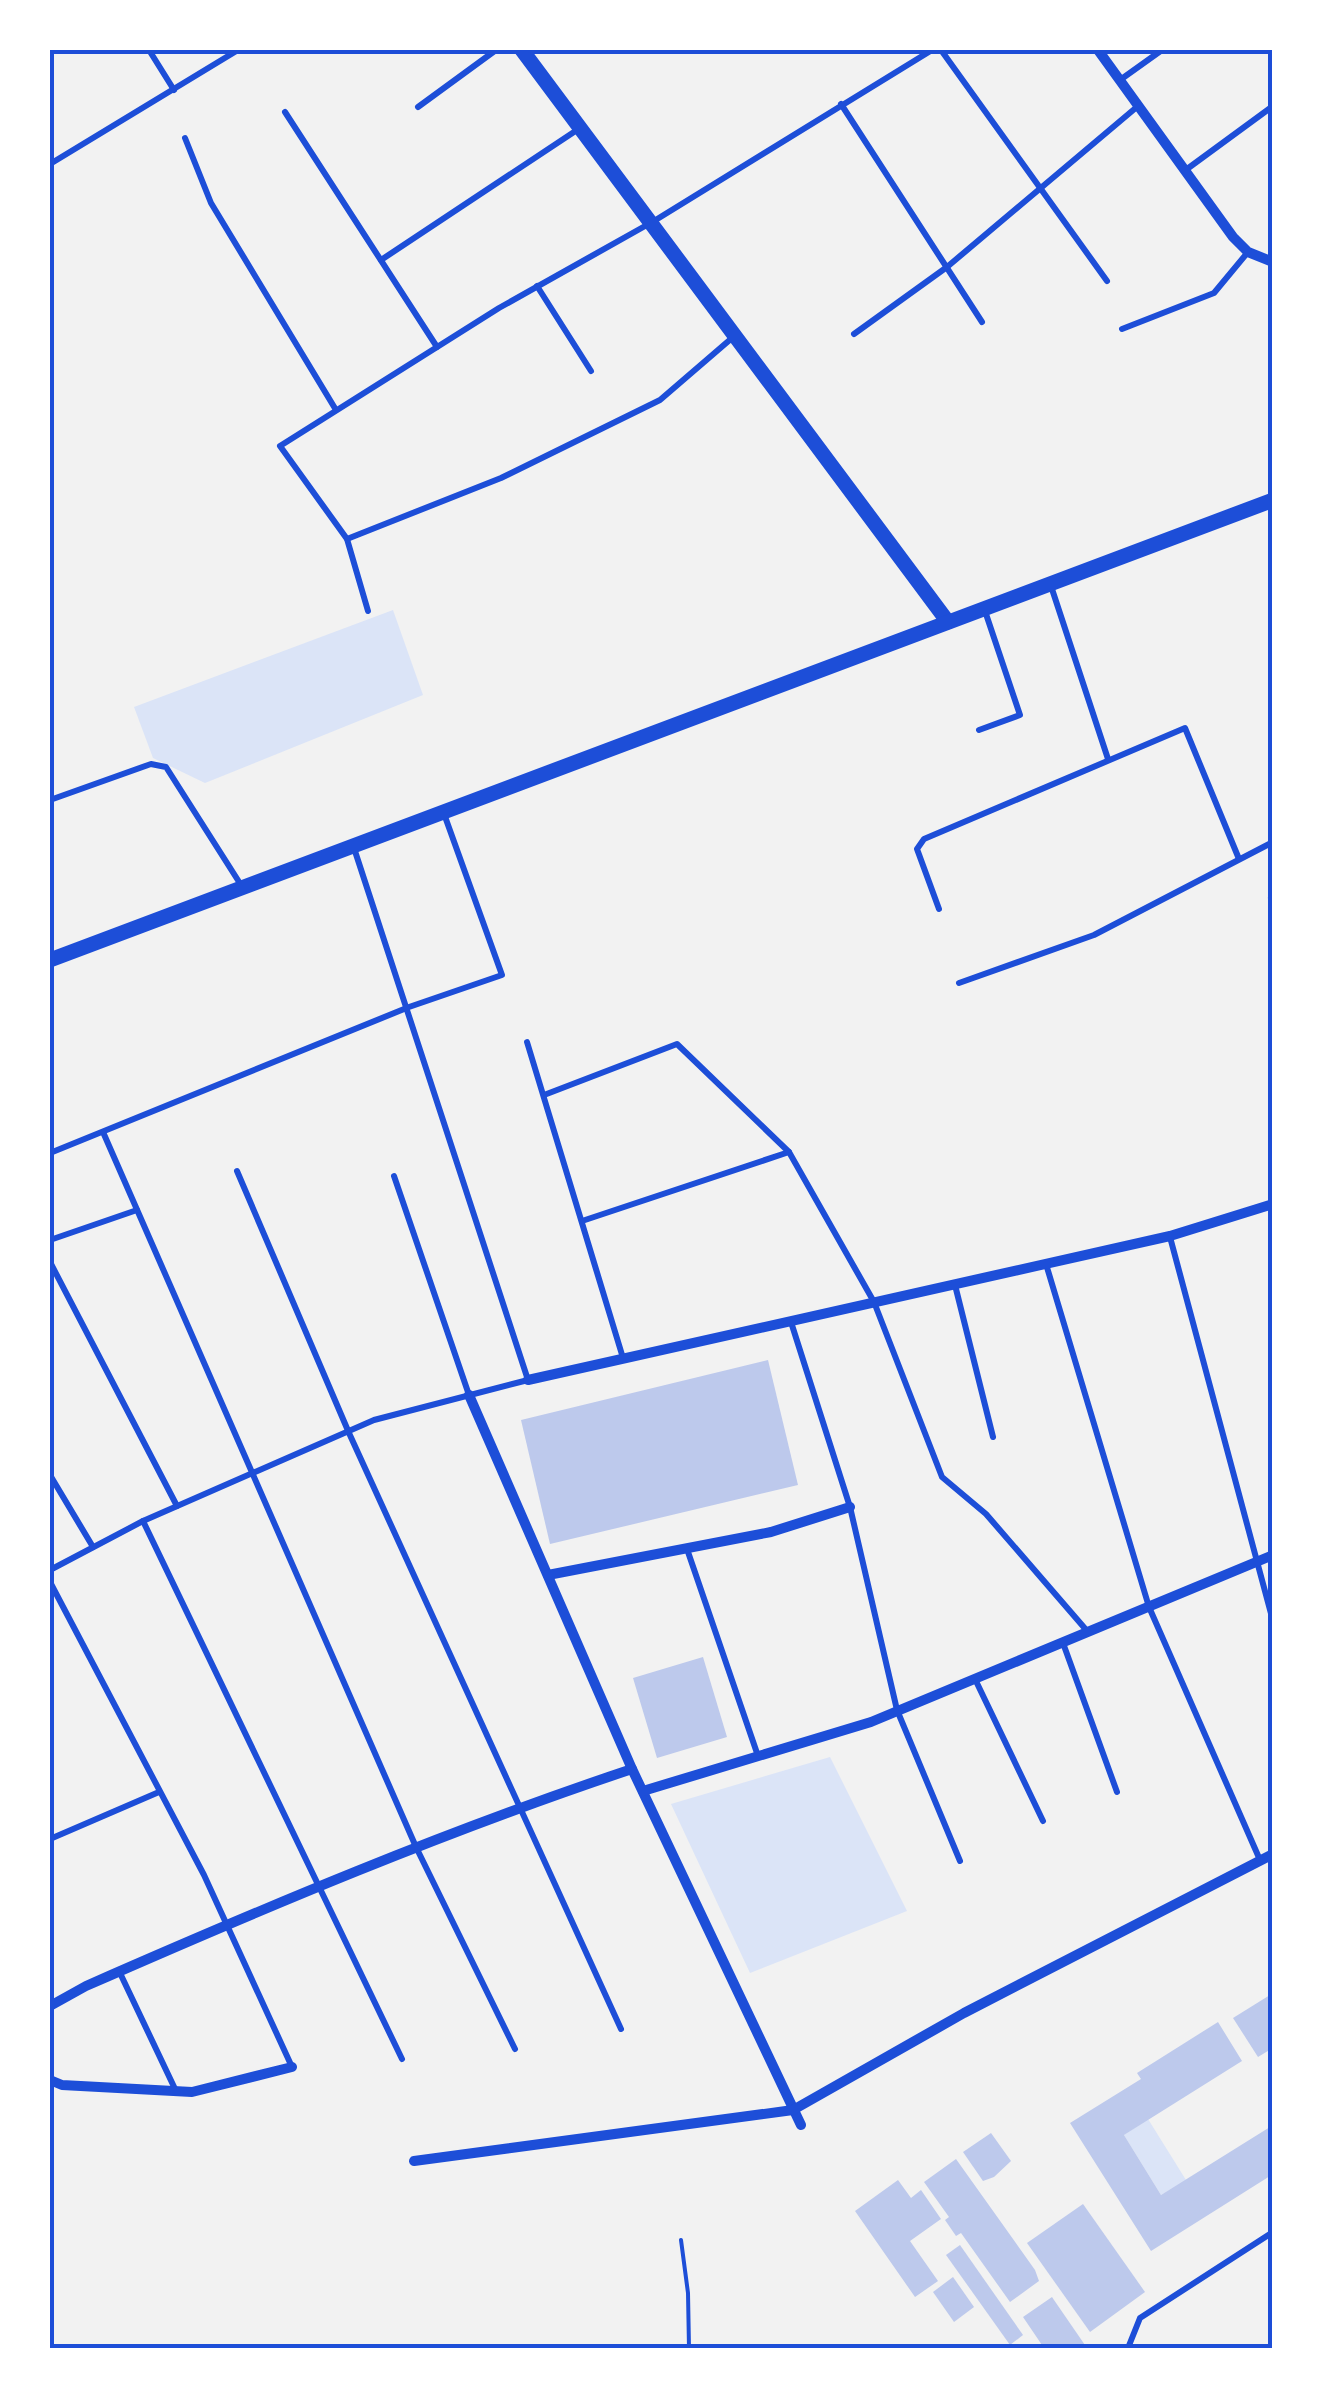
<svg xmlns="http://www.w3.org/2000/svg" width="1323" height="2398" viewBox="0 0 1323 2398" font-family="'IBM Plex Sans',sans-serif">
<style>
.green{fill:#dbe4f7}
.building{fill:#bdc9ec}
.lines{fill:none;stroke-linecap:round;stroke-linejoin:round}
.path{stroke:#1d4ed8;stroke-width:4}
.service{stroke:#1d4ed8;stroke-width:6}
.minor{stroke:#1d4ed8;stroke-width:10}
.tertiary{stroke:#1d4ed8;stroke-width:15}
.neatline{fill:none;stroke:#1d4ed8;stroke-width:4}
</style>
<rect width="100%" height="100%" fill="#f2f2f2"/>
<g class="green">
<path d="M393 610 423 695 205 783 153 758 134 707Z"/>
<path d="M830 1757 907 1911 750 1973 671 1804Z"/>
<path d="M1148 2119 1186 2180 1161 2195 1124 2135Z"/>
</g>
<g class="building">
<path d="M768 1360 798 1485 550 1544 521 1420Z"/>
<path d="M703 1657 727 1737 657 1758 633 1678Z"/>
<path d="M1273 1993V2048L1258 2057 1233 2018Z"/>
<path d="M1218 2022 1242 2061 1124 2135 1161 2195 1273 2125V2174L1151 2251 1070 2123 1141 2079 1137 2073Z"/>
<path d="M991 2133 1011 2161 994 2177 983 2181 963 2152Z"/>
<path d="M956 2159 1035 2270 1039 2281 1010 2302 961 2233 956 2236 945 2220 949 2217 924 2182Z"/>
<path d="M898 2180 911 2198 921 2190 941 2219 910 2241 938 2281 915 2297 855 2211Z"/>
<path d="M1083 2204 1145 2292 1090 2332 1027 2243Z"/>
<path d="M960 2245 1023 2335 1010 2345 946 2255Z"/>
<path d="M953 2277 974 2307 954 2322 933 2292Z"/>
<path d="M1052 2297 1054 2300 1087 2348H1044L1023 2317Z"/>
</g>
<g class="lines">
<path class="path" d="M681 2240 688 2293 689 2348"/>
<g class="service">
<path d="M149 50 174 90"/>
<path d="M941 50 1107 281"/>
<path d="M1120 80 1162 50"/>
<path d="M841 104 982 322"/>
<path d="M418 107 496 50"/>
<path d="M285 112 437 347"/>
<path d="M185 138 211 203 336 410"/>
<path d="M50 164 238 50"/>
<path d="M1187 169 1273 106"/>
<path d="M381 260 580 128"/>
<path d="M537 286 591 371"/>
<path d="M1122 329 1214 293 1248 252"/>
<path d="M854 334 947 267 1138 106"/>
<path d="M347 539 501 478 660 400 732 338"/>
<path d="M1051 586 1108 759"/>
<path d="M368 611 347 539 280 446 499 308 654 221 932 50"/>
<path d="M979 730 1020 715 985 611"/>
<path d="M50 800 151 764 166 767 241 885"/>
<path d="M1271 898 1273 902"/>
<path d="M939 909 917 849 924 839 1185 728 1239 859"/>
<path d="M959 983 1094 935 1273 842"/>
<path d="M527 1042 623 1358"/>
<path d="M544 1095 677 1044 789 1152 874 1302 942 1477 986 1514 1088 1632"/>
<path d="M103 1132 416 1847 515 2049"/>
<path d="M50 1153 409 1007 502 975 443 811"/>
<path d="M237 1171 349 1433 621 2029"/>
<path d="M394 1176 469 1395"/>
<path d="M582 1221 789 1152"/>
<path d="M1170 1237 1273 1621"/>
<path d="M50 1240 137 1210"/>
<path d="M50 1262 177 1506"/>
<path d="M1046 1264 1149 1607 1260 1860"/>
<path d="M955 1285 993 1437"/>
<path d="M791 1322 850 1507 897 1710 960 1861"/>
<path d="M50 1475 93 1547"/>
<path d="M143 1521 402 2059"/>
<path d="M687 1549 758 1756"/>
<path d="M50 1570 143 1521 374 1420 528 1380 353 845"/>
<path d="M50 1582 204 1875 292 2067"/>
<path d="M1063 1643 1117 1792"/>
<path d="M975 1679 1043 1821"/>
<path d="M50 1839 159 1792"/>
<path d="M120 1973 176 2091"/>
<path d="M1128 2348 1140 2318 1273 2232"/>
</g>
<g class="minor">
<path d="M1098 50 1233 237 1248 252 1273 262"/>
<path d="M528 1380 1170 1236 1273 1204"/>
<path d="M469 1395 632 1769 801 2125"/>
<path d="M548 1575 771 1532 850 1507"/>
<path d="M643 1791 871 1722 1273 1555"/>
<path d="M50 2006 86 1986C266 1907 446 1831 632 1769"/>
<path d="M50 2080 62 2085 192 2092 292 2067"/>
<path d="M414 2161 793 2110 964 2013 1273 1854"/>
</g>
<g class="tertiary">
<path d="M522 50 948 622"/>
<path d="M50 960 1273 500"/>
</g>
</g>
<rect width="1323" height="2398" fill="none" stroke="#ffffff" stroke-width="105"/>
<rect x="52" y="52" width="1218" height="2294" class="neatline"/>
</svg>
